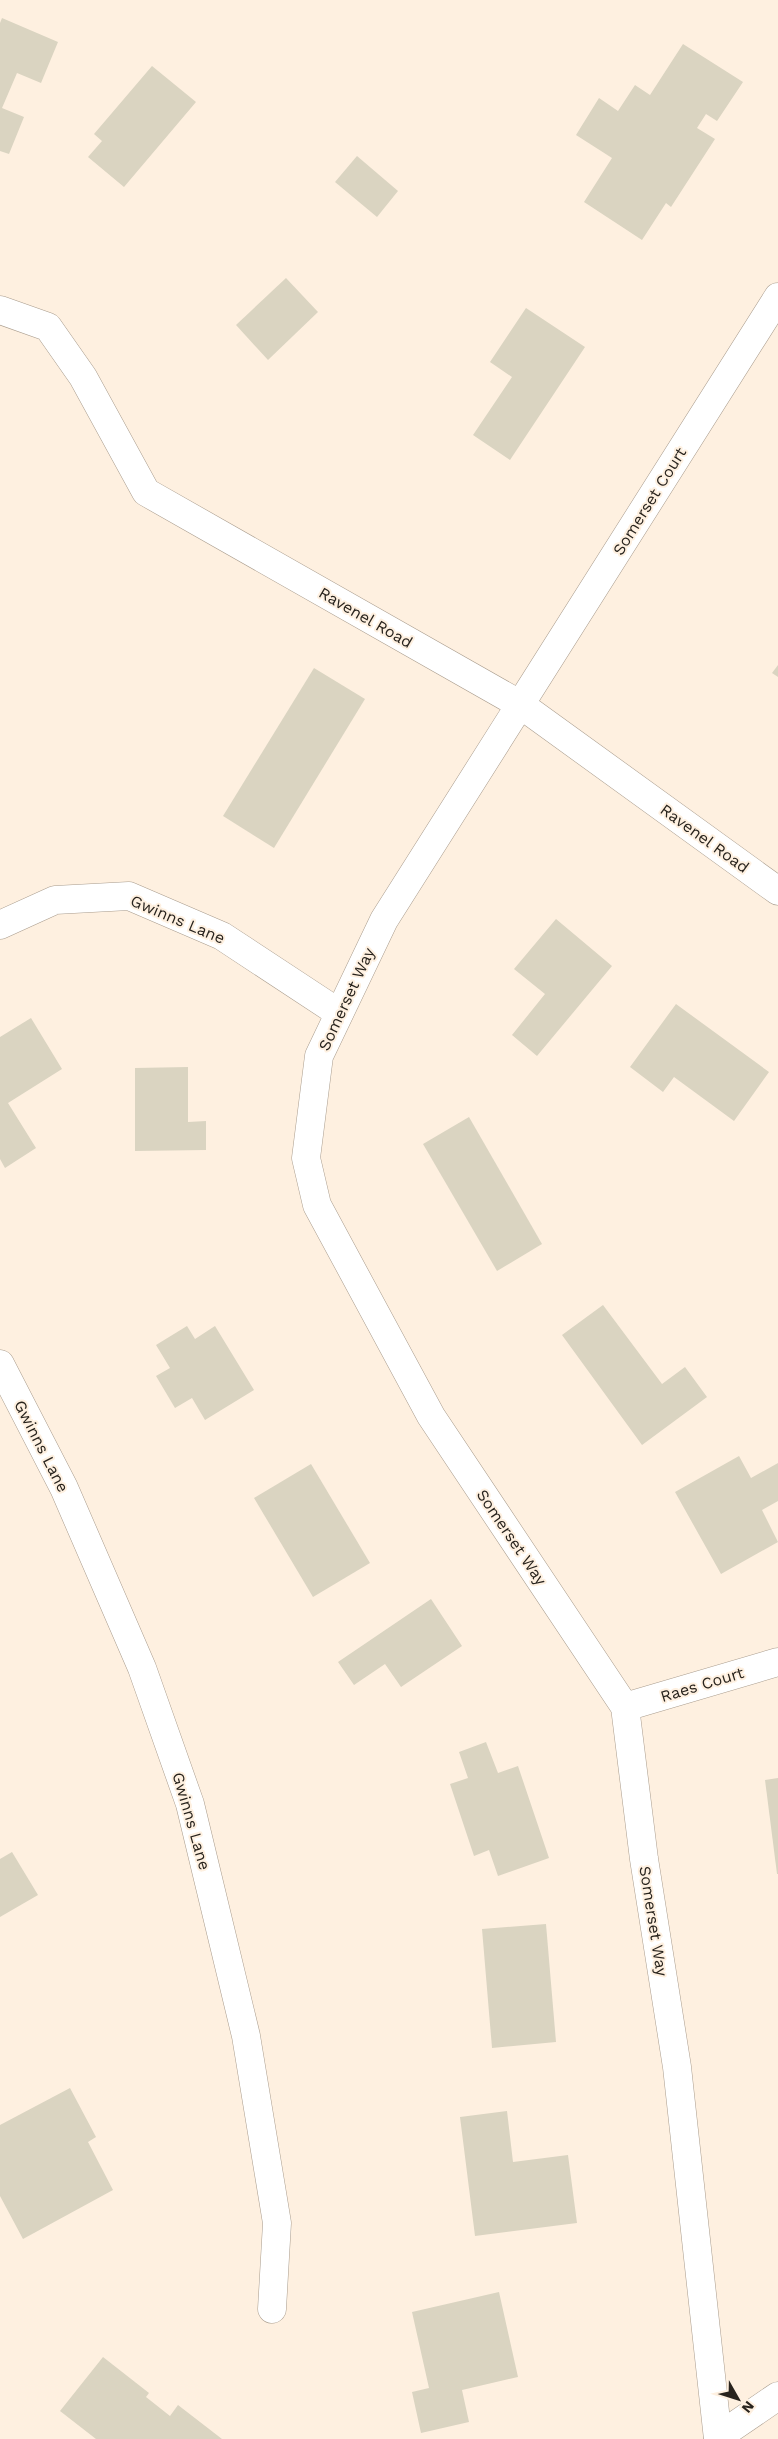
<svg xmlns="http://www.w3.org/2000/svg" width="778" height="2439" viewBox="0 0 778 2439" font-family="'Work Sans',sans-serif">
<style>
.building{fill:#dad4c1}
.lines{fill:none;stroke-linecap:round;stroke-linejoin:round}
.minor-casing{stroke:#a99c8d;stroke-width:29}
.minor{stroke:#fff;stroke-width:28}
.labels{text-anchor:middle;stroke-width:4;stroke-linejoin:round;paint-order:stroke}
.street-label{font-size:16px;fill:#28231d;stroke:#fef0e0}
</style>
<rect width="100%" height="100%" fill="#fef0e0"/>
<g class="building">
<path d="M2 18 58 42 41 83 17 73 2 108 24 117 9 154 0 151V23Z"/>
<path d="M683 44 743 82 717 121 706 114 697 128 715 139 671 207 666 203 642 240 584 202 612 158 576 135 599 98 618 111 635 85 650 95Z"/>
<path d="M152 66 196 102 124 187 88 157 102 141 94 134Z"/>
<path d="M357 156 398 191 377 217 335 182Z"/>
<path d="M286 278 318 312 268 360 236 325Z"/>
<path d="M526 308 585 347 510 460 473 435 512 377 490 362Z"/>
<path d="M778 665V677L772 673Z"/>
<path d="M314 668 365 699 274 848 223 816Z"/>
<path d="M556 919 612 966 537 1056 512 1035 545 994 514 969Z"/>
<path d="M676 1004 769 1072 734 1121 674 1077 663 1092 630 1067Z"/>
<path d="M31 1018 62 1069 8 1103 36 1148 5 1168 0 1159V1037Z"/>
<path d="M188 1067V1122L206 1121V1150L135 1151V1068Z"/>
<path d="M469 1117 542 1244 497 1271 423 1144Z"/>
<path d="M603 1305 662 1384 685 1367 707 1397 642 1445 562 1335Z"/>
<path d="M187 1326 195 1339 215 1326 254 1390 205 1420 192 1398 175 1408 156 1376 170 1368 156 1345Z"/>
<path d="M739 1456 751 1478 778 1463V1501L762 1510 778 1542 721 1574 675 1492Z"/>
<path d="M311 1464 370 1563 313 1597 254 1498Z"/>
<path d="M431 1599 462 1646 401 1687 385 1664 354 1685 338 1662Z"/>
<path d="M486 1742 498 1773 518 1766 549 1858 498 1876 489 1850 474 1856 450 1784 468 1778 459 1752Z"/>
<path d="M778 1778V1874H777L765 1780Z"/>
<path d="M12 1852 38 1895 0 1917V1859Z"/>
<path d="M546 1924 556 2042 492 2048 482 1929Z"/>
<path d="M70 2088 96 2137 88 2142 113 2190 23 2239 0 2196V2125Z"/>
<path d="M507 2111 513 2162 568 2155 577 2223 475 2236 460 2117Z"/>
<path d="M499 2292 518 2377 462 2390 469 2422 421 2433 412 2392 429 2388 412 2312Z"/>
<path d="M103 2357 149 2393 146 2397 170 2416 178 2405 222 2439H96L60 2411Z"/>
</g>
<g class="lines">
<g class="minor-casing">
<g id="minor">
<path d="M0 310 48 327 83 377 146 492 521 705 778 891"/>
<path d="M0 925 55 900 129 896 222 936 339 1013"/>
<path d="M0 1364 64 1488 142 1668 190 1804 246 2036 277 2223 272 2309"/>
<path d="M625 1707 778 1662"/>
<path d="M718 2437 778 2396"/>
<path d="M718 2439 677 2067 644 1859 625 1707 431 1416 317 1205 306 1158 319 1056 384 920 778 297"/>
</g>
</g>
<use href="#minor" class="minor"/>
</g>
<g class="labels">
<g class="street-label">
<text transform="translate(649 501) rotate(-58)" y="6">Somerset Court</text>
<text transform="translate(366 617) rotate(30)" y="6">Ravenel Road</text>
<text transform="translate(705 838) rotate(36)" y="6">Ravenel Road</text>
<text transform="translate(178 919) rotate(23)" y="6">Gwinns Lane</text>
<text transform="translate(346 999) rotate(-65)" y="6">Somerset Way</text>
<text transform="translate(42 1446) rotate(63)" y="6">Gwinns Lane</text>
<text transform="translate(512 1537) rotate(56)" y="6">Somerset Way</text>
<text transform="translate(702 1684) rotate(-17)" y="6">Raes Court</text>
<text transform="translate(192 1821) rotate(74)" y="6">Gwinns Lane</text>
<text transform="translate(654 1921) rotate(81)" y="6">Somerset Way</text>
</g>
</g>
<g transform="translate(738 2399) rotate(129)" stroke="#fef0e0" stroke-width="4" paint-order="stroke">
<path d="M0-4L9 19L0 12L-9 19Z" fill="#28231d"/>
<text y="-8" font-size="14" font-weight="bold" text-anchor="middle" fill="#28231d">N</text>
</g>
</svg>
